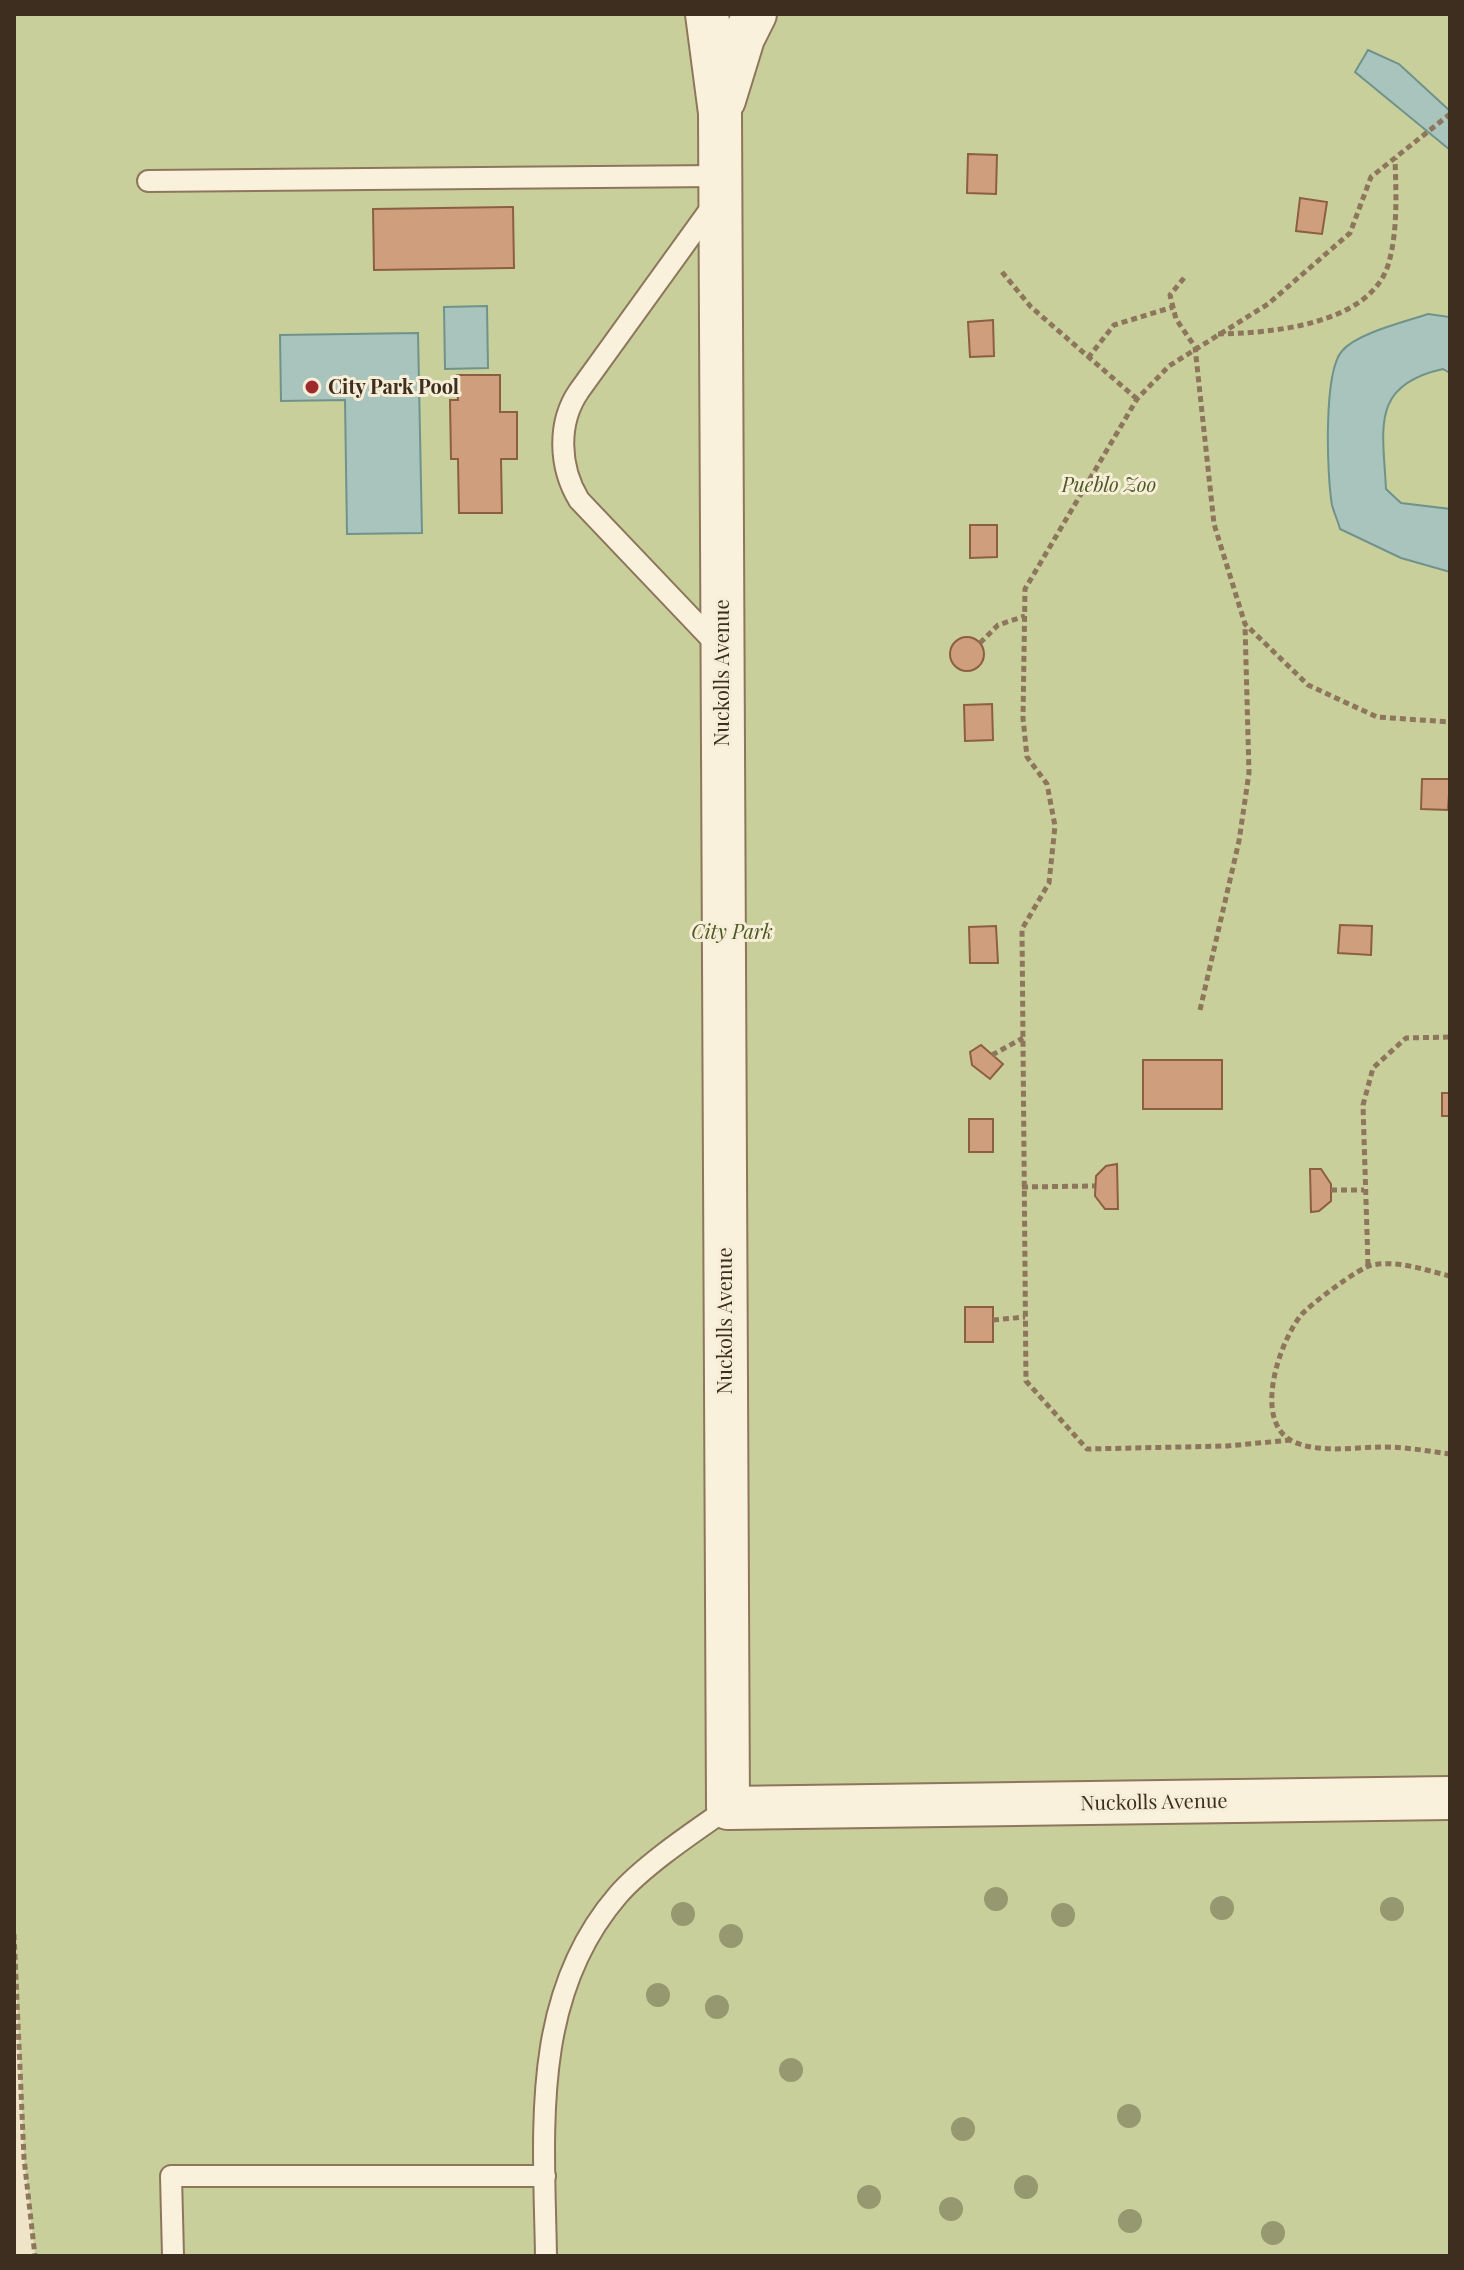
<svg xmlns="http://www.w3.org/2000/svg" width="1464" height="2270" viewBox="0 0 1464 2270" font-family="'Playfair Display',serif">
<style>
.green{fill:#c9cf9b}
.water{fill:#a9c4bc;stroke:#6f938a;stroke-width:2}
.building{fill:#cf9f7d;stroke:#8d5f41;stroke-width:2}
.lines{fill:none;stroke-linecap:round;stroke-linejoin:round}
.lane-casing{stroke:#8d765c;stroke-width:24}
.street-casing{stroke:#8d765c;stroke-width:46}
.path{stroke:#8d765c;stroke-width:5;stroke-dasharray:6 4;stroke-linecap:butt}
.lane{stroke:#faf1dc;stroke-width:20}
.street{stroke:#faf1dc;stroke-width:42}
.tree{fill:#96986f}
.poi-dot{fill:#9e2a2b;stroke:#f7eed8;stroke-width:3}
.labels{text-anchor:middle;stroke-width:6;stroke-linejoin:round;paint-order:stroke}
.poi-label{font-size:20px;font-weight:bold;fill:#3d2e20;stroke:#f7eed8;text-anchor:start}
.park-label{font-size:20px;font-style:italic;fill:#4d5a26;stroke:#f7eed8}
.street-label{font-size:20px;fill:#3d2e20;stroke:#f7eed8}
</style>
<rect width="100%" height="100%" fill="#f0e4c8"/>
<path class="green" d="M14 14H1450V2256H35L24 2158 14 1934Z"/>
<g class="water">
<path d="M1368 50 1399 64 1450 111V150L1355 72Z"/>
<path d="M487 306 488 368 445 369 444 307Z"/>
<path d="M1428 314 1450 317V373L1443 369C1370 385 1383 428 1386 489L1401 503 1450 509V572L1401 558 1340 529C1338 521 1334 513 1332 505 1327 477 1323 372 1342 351 1357 333 1405 322 1428 314Z"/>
<path d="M418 333 422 533 347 534 345 400 281 401 280 335Z"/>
</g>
<g class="building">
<path d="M968 154 997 155 996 194 967 193Z"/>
<path d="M1300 198 1327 202 1322 234 1296 231Z"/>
<path d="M513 207 514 268 374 270 373 209Z"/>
<path d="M993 320 994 356 970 357 968 322Z"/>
<path d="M457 375H500V412H517V459H501L502 513H459L458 459H451L450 400H458Z"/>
<path d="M970 525H997V557L970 558Z"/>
<circle cx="967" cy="654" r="17"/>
<path d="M992 704 993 740 965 741 964 705Z"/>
<path d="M1422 779H1450L1448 810 1421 809Z"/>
<path d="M1340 925 1372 926 1371 955 1338 953Z"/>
<path d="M996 926 998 963H970L969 927Z"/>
<path d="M981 1045 1003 1064 990 1079 972 1065 970 1052Z"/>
<rect x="1143" y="1060" width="79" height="49"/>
<rect x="1442" y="1093" width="8" height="23"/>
<rect x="969" y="1119" width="24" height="33"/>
<path d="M1117 1164 1118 1209H1105L1095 1196 1096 1176 1106 1166Z"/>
<path d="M1310 1169H1321L1331 1184V1201L1319 1211 1311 1212Z"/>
<rect x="965" y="1307" width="28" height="35"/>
</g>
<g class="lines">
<g class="lane-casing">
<g id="lane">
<path d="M148 181 718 176"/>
<path d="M716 201 579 391C557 423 559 467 579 500L718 646"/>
<path d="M173 2256 171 2176H545"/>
<path d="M546 2256C544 2131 530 1997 618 1895 644 1865 695 1831 728 1808"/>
</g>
</g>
<g class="street-casing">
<g id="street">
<path d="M707 14 720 113 728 1808 1450 1798"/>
<path d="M724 100 743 38 755 14"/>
</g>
</g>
<g class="path">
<path d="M1002 272 1031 307 1137 399"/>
<path d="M1184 278 1170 295 1176 319 1195 347 1214 524 1245 624 1308 685 1377 717 1450 722"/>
<path d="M1218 334C1271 333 1372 325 1389 262 1398 229 1396 192 1395 158"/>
<path d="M1088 358 1114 325 1173 307"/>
<path d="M980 643 998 625 1025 616"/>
<path d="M1200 1010 1239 841 1249 773 1245 625"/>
<path d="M992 1055 1023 1038"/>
<path d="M1022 1187 1095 1186"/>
<path d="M1331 1190H1364"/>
<path d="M1368 1265 1363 1105 1373 1068 1406 1038 1450 1037"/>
<path d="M1450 1276C1425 1270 1398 1260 1372 1265 1360 1267 1311 1304 1302 1314 1280 1340 1252 1420 1292 1441 1319 1454 1354 1447 1383 1447 1406 1447 1428 1451 1450 1454"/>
<path d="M993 1320 1025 1317"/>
<path d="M1291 1440 1227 1446 1087 1449 1026 1381 1022 929 1049 883 1055 826 1047 784 1027 757 1023 718 1025 589 1137 399 1169 366 1268 304 1350 233 1371 177 1450 114"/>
<path d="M14 1934 24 2158 35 2256"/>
</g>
<use href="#lane" class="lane"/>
<use href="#street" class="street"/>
</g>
<g class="tree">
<circle cx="996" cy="1899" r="12"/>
<circle cx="1222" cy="1908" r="12"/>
<circle cx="1392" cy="1909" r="12"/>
<circle cx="683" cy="1914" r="12"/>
<circle cx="1063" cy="1915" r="12"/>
<circle cx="731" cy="1936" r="12"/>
<circle cx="658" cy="1995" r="12"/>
<circle cx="717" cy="2007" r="12"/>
<circle cx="791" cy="2070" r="12"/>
<circle cx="1129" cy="2116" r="12"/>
<circle cx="963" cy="2129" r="12"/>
<circle cx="1026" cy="2187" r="12"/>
<circle cx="869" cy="2197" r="12"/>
<circle cx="951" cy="2209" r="12"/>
<circle cx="1130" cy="2221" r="12"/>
<circle cx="1273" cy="2233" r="12"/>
</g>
<circle class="poi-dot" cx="312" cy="387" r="8"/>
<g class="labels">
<g class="poi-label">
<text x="328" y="394">City Park Pool</text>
</g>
<g class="park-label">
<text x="1109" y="492">Pueblo Zoo</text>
<text x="732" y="939">City Park</text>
</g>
<g class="street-label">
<text transform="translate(722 673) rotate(-90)" y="7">Nuckolls Avenue</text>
<text transform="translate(725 1321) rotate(-90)" y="7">Nuckolls Avenue</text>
<text transform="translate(1154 1802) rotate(-1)" y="7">Nuckolls Avenue</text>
</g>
</g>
<rect width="1464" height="2270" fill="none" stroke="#3d2e20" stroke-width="32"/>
</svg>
